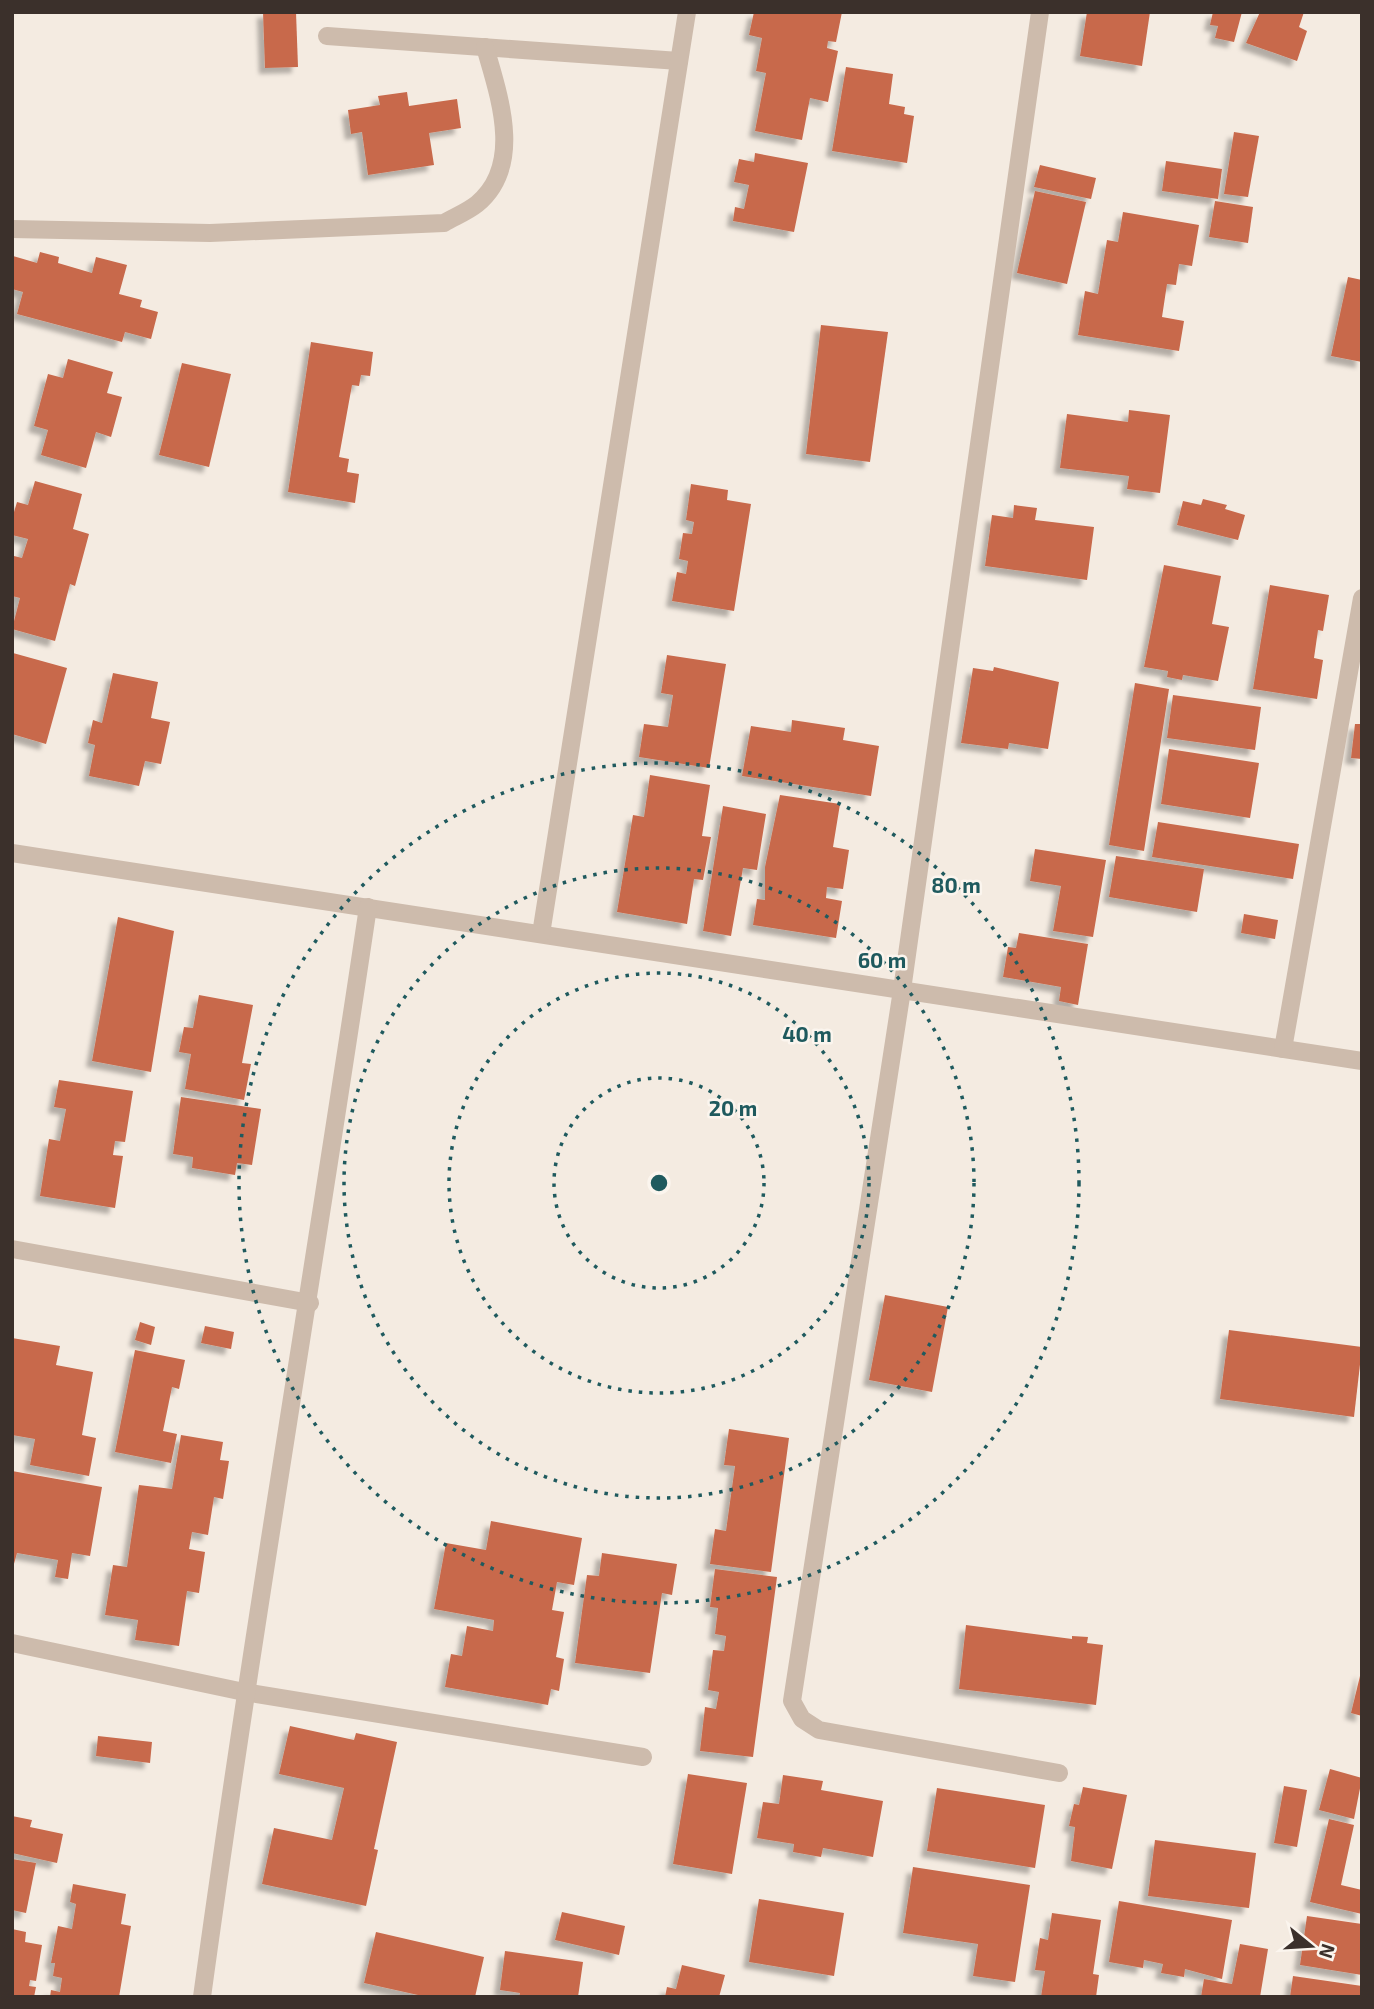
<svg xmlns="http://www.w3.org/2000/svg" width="1374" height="2009" viewBox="0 0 1374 2009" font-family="'Exo 2',sans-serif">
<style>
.building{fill:#c8694b;filter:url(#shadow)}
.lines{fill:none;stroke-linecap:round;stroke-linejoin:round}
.street{stroke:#cdbbac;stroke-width:18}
.ring{fill:none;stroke:#1f5a5e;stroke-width:3.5;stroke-dasharray:3.5 7}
.centre{fill:#1f5a5e;stroke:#fbf5ee;stroke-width:3.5}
.ring-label{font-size:21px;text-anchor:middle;font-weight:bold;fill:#1f5a5e;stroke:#fbf5ee;stroke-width:5;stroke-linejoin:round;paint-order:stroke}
</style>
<defs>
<filter id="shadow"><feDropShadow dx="-6" dy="6" stdDeviation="2" flood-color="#0004"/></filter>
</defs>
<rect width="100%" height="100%" fill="#f4ebe1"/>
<g class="building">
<path d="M263 12H296L298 67 265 68Z"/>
<path d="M754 12H842L836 42 828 41 827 48 838 51 828 102 810 98 802 140 755 131 766 73 756 71 762 38 749 35Z"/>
<path d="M1087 12H1150L1142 66 1080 56Z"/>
<path d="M1213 12H1242L1234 42 1215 38 1218 26 1210 25Z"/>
<path d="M1260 12H1304L1299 27 1307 31 1297 61 1246 43Z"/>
<path d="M846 67 893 74 889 104 905 107 904 114 914 116 907 163 832 151Z"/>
<path d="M407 92 409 106 457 99 461 128 429 133 434 165 368 175 362 132 351 134 348 110 380 105 378 96Z"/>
<path d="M1234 132 1259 136 1248 197 1224 194Z"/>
<path d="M755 153 808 163 794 232 733 221 735 207 744 209 749 185 734 182 739 159 754 162Z"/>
<path d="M1166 161 1222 169 1218 199 1162 191Z"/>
<path d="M1040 165 1096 178 1091 199 1034 187Z"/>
<path d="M1035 191 1086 202 1067 284 1017 273Z"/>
<path d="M1215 201 1253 207 1248 243 1209 237Z"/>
<path d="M1123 212 1199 225 1192 266 1179 264 1176 285 1167 284 1162 317 1184 321 1179 351 1078 335 1085 291 1098 294 1107 240 1118 242Z"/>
<path d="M40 252 59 257 58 263 92 273 96 257 127 265 119 294 142 300 140 307 158 312 151 339 125 332 122 342 17 314 23 292 12 289 13 256 37 263Z"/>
<path d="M1348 277 1362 280V362L1331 356Z"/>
<path d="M821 325 888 332 870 462 806 454Z"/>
<path d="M311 342 373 352 370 376 361 375 359 386 352 385 339 457 349 459 347 472 359 474 355 503 288 492Z"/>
<path d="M68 359 113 372 107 393 122 397 111 437 96 432 86 468 41 455 48 430 34 426 48 374 63 378Z"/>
<path d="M182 363 231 374 209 467 159 455Z"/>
<path d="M1129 410 1170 415 1160 493 1127 489 1129 476 1060 468 1067 414 1128 422Z"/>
<path d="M35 481 82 494 73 529 89 534 75 586 70 584 55 641 12 629 20 598 12 596V564L14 556 22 558 28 539 12 535V519L17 502 28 505Z"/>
<path d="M691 484 728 490 727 500 751 504 734 611 672 601 677 572 686 574 688 561 679 559 683 533 692 534 694 522 686 520Z"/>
<path d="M1203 499 1227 505 1225 509 1245 515 1238 540 1177 525 1183 501 1201 505Z"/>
<path d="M1014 505 1037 508 1035 520 1094 527 1087 580 985 566 992 515 1013 518Z"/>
<path d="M1164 565 1221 576 1212 624 1229 627 1218 681 1183 675 1182 680 1167 677 1168 671 1144 667Z"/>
<path d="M1270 585 1329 595 1323 631 1318 630 1314 658 1323 660 1317 699 1253 689Z"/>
<path d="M13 653 67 668 46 744 12 734Z"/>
<path d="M667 655 726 664 709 768 639 757 644 724 668 727 673 695 661 693Z"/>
<path d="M994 667 1059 682 1048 749 1009 743 1008 749 961 743 973 668 993 671Z"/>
<path d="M113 673 158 682 151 718 170 722 161 764 145 761 139 786 89 776 95 745 88 743 93 720 102 723Z"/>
<path d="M1135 683 1169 689 1144 851 1109 845Z"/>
<path d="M1173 695 1261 707 1255 750 1167 738Z"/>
<path d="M792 720 845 728 843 740 879 746 871 796 742 776 751 726 791 732Z"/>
<path d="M1355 724H1362V759L1351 758Z"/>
<path d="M1169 749 1259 763 1250 818 1161 804Z"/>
<path d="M650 775 710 785 702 836 711 837 703 880 694 879 687 924 617 912 633 815 644 817Z"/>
<path d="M780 795 840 804 833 847 849 850 843 889 827 887 826 898 842 901 836 938 753 925 757 899 765 900V867Z"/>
<path d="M723 806 766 814 757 870 743 868 731 936 703 931Z"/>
<path d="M1158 822 1299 844 1293 879 1152 857Z"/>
<path d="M1035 849 1106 860 1093 937 1053 931 1061 886 1030 881Z"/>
<path d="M1116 856 1204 869 1197 912 1109 897Z"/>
<path d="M1244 914 1278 920 1275 939 1241 933Z"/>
<path d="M118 917 174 931 151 1072 92 1061Z"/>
<path d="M1019 933 1088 944 1078 1005 1059 1001 1061 987 1003 977 1008 947 1016 948Z"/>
<path d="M199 995 253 1005 242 1063 251 1064 244 1100 185 1089 191 1054 179 1052 184 1027 193 1028Z"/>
<path d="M59 1080 133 1091 125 1142 115 1141 113 1155 123 1156 115 1208 40 1196 49 1139 60 1141 66 1109 54 1107Z"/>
<path d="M181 1097 261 1109 252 1165 237 1163 235 1175 192 1168 193 1157 173 1154Z"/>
<path d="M885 1295 948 1307 932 1392 869 1380Z"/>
<path d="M140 1322 155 1327 151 1345 135 1340Z"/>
<path d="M205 1326 234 1332 231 1349 201 1343Z"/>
<path d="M1229 1330 1362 1347 1354 1417 1220 1399Z"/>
<path d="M12 1338 60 1346 56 1365 93 1372 82 1435 96 1438 89 1476 30 1465 35 1439 12 1435Z"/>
<path d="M135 1350 185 1360 179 1389 172 1387 163 1431 177 1434 171 1463 115 1452Z"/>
<path d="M729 1429 789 1438 771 1572 710 1564 715 1529 726 1531 735 1466 724 1465Z"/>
<path d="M181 1435 223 1442 220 1460 229 1461 223 1499 214 1497 208 1535 192 1532 189 1549 205 1552 199 1593 187 1591 179 1646 135 1640 138 1620 105 1615 113 1565 127 1567 139 1485 172 1489Z"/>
<path d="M12 1471 102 1487 90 1556 72 1553 68 1579 55 1577 58 1560 17 1553 12 1571Z"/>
<path d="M491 1521 582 1538 574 1585 557 1582 552 1610 564 1612 556 1657 564 1659 559 1691 551 1689 548 1705 445 1687 451 1654 462 1656 467 1626 493 1631 494 1620 434 1609 446 1543 486 1550Z"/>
<path d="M602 1553 677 1564 672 1595 662 1593 650 1673 575 1663 587 1575 599 1576Z"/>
<path d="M715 1569 777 1577 753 1757 700 1751 705 1707 716 1709 719 1692 708 1690 713 1650 724 1651 726 1636 715 1634 718 1608 710 1607Z"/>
<path d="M966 1625 1072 1639V1636L1088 1637 1087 1643 1103 1645 1096 1705 959 1689Z"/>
<path d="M1361 1672H1362V1716L1351 1713Z"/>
<path d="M290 1726 354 1740 356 1733 397 1742 374 1849 378 1850 366 1906 262 1884 274 1828 332 1840 344 1788 279 1774Z"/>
<path d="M98 1736 152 1742 150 1763 96 1756Z"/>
<path d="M1330 1769 1362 1778 1354 1819 1319 1810Z"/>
<path d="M688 1774 747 1783 732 1874 673 1864Z"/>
<path d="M783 1775 823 1781 821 1790 883 1801 873 1857 823 1848 821 1857 793 1852 794 1844 757 1838 763 1802 779 1804Z"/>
<path d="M1284 1786 1307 1790 1297 1847 1274 1843Z"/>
<path d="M1083 1787 1127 1795 1112 1869 1071 1861 1075 1827 1069 1826 1074 1804 1079 1805Z"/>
<path d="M937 1788 1045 1805 1035 1868 927 1851Z"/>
<path d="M12 1816 32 1820 30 1827 63 1834 57 1863 12 1853Z"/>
<path d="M1329 1819 1354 1825 1341 1885 1362 1890V1914L1310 1902Z"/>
<path d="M1155 1840 1256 1853 1249 1908 1148 1896Z"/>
<path d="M12 1859 36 1863 26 1913 12 1910Z"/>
<path d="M913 1867 1030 1885 1015 1982 973 1976 978 1944 903 1933Z"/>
<path d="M73 1884 126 1894 121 1924 131 1926 119 1997H50L51 1990 60 1992 62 1978 53 1976 55 1963H51L58 1926 72 1929 76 1904 70 1902Z"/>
<path d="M759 1899 844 1913 834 1976 749 1962Z"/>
<path d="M1119 1901 1232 1920 1222 1979 1185 1969 1184 1977 1161 1973 1163 1964 1144 1960 1143 1968 1109 1962Z"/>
<path d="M562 1912 625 1926 619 1955 555 1940Z"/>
<path d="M1052 1913 1101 1920 1093 1974 1099 1975 1096 1997H1041L1045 1971 1035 1970 1040 1938 1048 1940Z"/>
<path d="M1307 1916 1362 1924V1975L1300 1965Z"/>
<path d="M12 1929 26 1932 25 1942 42 1945 36 1981 30 1980 29 1986 36 1987 34 1997H12Z"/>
<path d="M376 1932 484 1957 475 1997H427L364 1983Z"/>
<path d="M1240 1944 1268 1949 1260 1997H1201L1204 1979 1232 1984Z"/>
<path d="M505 1951 583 1962 578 1997H519L520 1993 500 1990Z"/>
<path d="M682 1965 725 1975 719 1997H665L667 1987 676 1989Z"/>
<path d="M1293 1976 1362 1986V1997H1290Z"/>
</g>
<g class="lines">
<g class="street">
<path d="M1040 12 902 990 792 1701 802 1719 819 1730 1059 1773"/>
<path d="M327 36 679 61"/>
<path d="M12 229 210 233 444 223C454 217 467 212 477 204 524 165 499 96 485 47"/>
<path d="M12 853 1362 1061"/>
<path d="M541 934 687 12"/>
<path d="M1283 1049 1362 598"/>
<path d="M12 1249 310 1303"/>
<path d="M12 1643 244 1692 643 1757"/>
<path d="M202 1997C252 1633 314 1271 368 907"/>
</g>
</g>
<g class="ring">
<circle cx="659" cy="1183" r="105"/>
<circle cx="659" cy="1183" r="210"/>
<circle cx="659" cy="1183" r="315"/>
<circle cx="659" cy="1183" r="420"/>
</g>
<circle cx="659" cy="1183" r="10" class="centre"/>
<g class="ring-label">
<text x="956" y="893">80 m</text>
<text x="882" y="968">60 m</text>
<text x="807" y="1042">40 m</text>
<text x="733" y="1116">20 m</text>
</g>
<rect width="1374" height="2009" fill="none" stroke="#3b302b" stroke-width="28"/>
<g transform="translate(1311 1946) rotate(108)" stroke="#fbf5ee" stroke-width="5" paint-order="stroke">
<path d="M0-5L12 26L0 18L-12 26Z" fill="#3b302b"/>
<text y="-10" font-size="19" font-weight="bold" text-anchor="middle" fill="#3b302b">N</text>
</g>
</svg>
